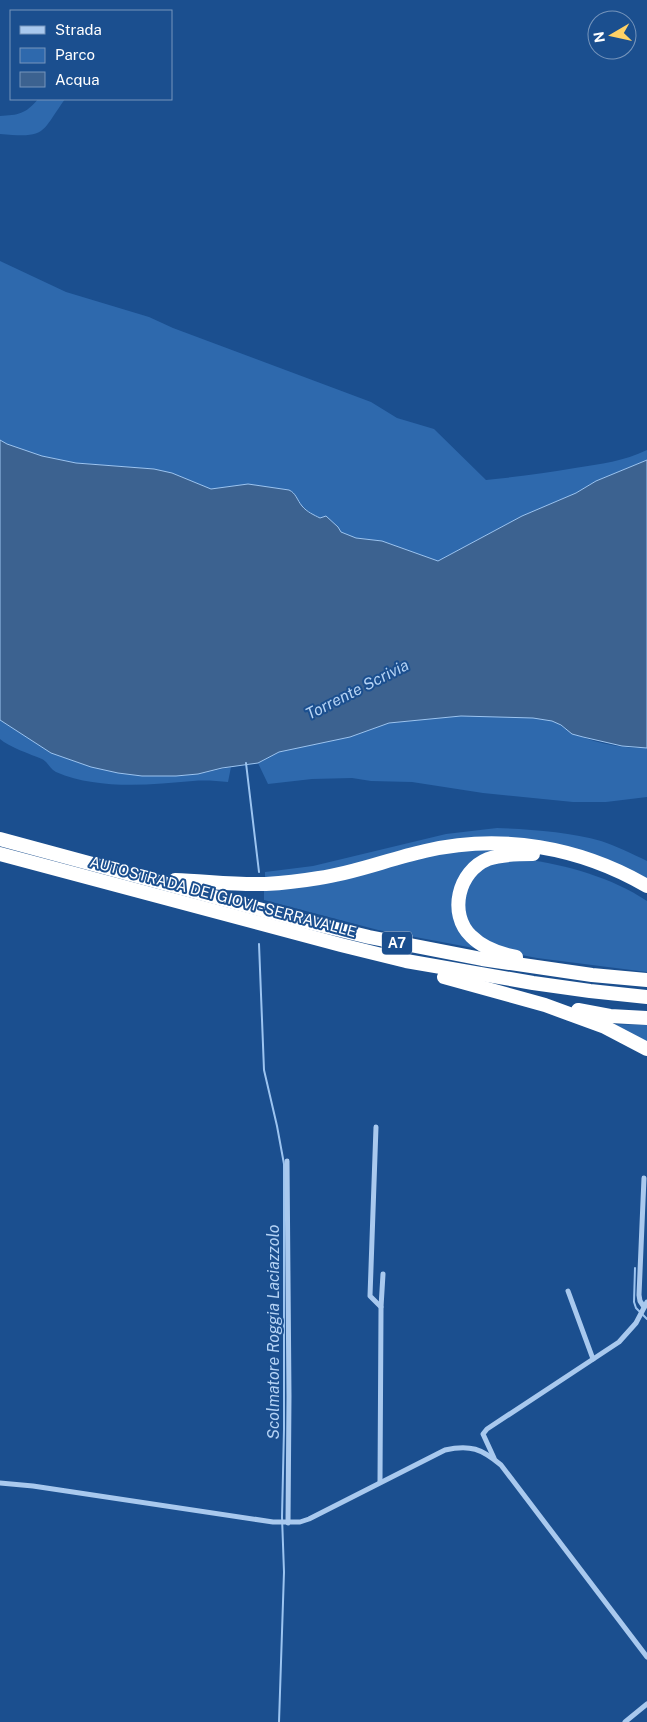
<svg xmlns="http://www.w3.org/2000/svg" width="647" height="1722" viewBox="0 0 647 1722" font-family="'Public Sans',sans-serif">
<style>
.green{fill:#2e69ad}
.water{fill:#3c6290;stroke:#9cc4f0}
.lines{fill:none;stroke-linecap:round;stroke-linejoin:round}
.stream{stroke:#9cc4f0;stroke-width:2}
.street{stroke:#a9c9ee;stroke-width:5}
.highway{stroke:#fff;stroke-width:14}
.labels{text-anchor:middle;stroke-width:4;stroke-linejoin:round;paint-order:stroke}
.shield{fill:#1b4f8f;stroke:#bbcadd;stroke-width:1}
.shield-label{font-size:14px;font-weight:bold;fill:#fff}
.street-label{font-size:15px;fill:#fff;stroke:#1b4f8f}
.water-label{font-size:16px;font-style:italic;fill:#b5d3f5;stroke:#1b4f8f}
</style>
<rect width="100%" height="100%" fill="#1b4f8f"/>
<g class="green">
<path d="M38 99H65C40 134 47 138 0 134V116C18 115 26 114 38 99Z"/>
<path d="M0 261 66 292 149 317 173 328 371 402 397 418 434 429 486 480C516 477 546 473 575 468 601 464 624 461 647 450V460L596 481 576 493 522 516 438 561 382 541 356 538 341 532C335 521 320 520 311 513 308 511 304 508 301 505 297 499 296 493 289 490L248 484 211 489 172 473 154 469 76 463 42 456 7 444 0 440Z"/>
<path d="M461 716C487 716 528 713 553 721 559 723 563 728 569 731 588 742 625 749 647 748V797L606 802H573L483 793 412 782 371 781 352 778 312 779 268 784 258 763 279 752 350 737 389 723Z"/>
<path d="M0 720 51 753 91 767 118 773 142 776H176L198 774 231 767 228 782C217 781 205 780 193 781 149 785 98 790 56 772 50 769 48 762 42 759 30 754 9 747 0 739Z"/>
<path d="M497 828C528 829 571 832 601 841 616 846 633 854 647 861V882L510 841 325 873 265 878V872L313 866 446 834Z"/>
<path d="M484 849 515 850 496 853 455 893 479 949 378 930 264 900V890L433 854Z"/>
<path d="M524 859C566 865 611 877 647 901V972L537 958 511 953 488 943 469 925 463 913 465 887 470 878 491 863Z"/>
<path d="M609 1024 647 1025V1042Z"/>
</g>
<path class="water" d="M0 440 7 444 42 456 76 463 154 469 172 473 211 489 248 484 289 490C296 493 297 500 302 506 307 512 314 515 320 518L326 516 338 527 341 532 356 538 382 541 438 561 522 516 576 493 596 481 647 460V748L622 746 583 737 572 734 561 725 552 721 533 718 461 716 389 723 350 737 279 752 258 763 222 768 198 774 176 776H142L118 773 91 767 51 753 0 720Z"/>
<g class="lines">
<g class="stream">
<path d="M246 763 259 872"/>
<path d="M259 944 264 1070 277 1126 284 1164V1429L282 1517 284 1572 279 1722"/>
<path d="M635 1268 634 1302 636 1308 647 1319"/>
</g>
<g class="street">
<path d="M376 1127 370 1296 381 1307V1310L380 1482"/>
<path d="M287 1161 289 1396 288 1523"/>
<path d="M644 1178 639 1295 640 1301 644 1307"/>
<path d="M568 1291 593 1359"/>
<path d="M381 1307 383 1274"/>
<path d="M494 1458 483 1434 487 1429 619 1342 636 1323 647 1302"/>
<path d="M0 1483 33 1486 273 1522H300L309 1519 445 1450C470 1444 482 1449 501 1465L647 1657"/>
<path d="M625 1722 647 1704"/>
</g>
<g class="highway">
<path d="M0 839 303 921 369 937 482 959 592 975 647 980"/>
<path d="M0 854 341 945 406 961 533 983 590 991 647 997"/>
<path d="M175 880C205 881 236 885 266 884 284 883 301 881 319 878 355 873 389 859 425 851 501 833 580 847 647 886"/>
<path d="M516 957C500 954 483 948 471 936 448 914 458 871 488 859 502 854 519 854 533 854"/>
<path d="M444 977 545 1005 605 1027 647 1049"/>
<path d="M578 1010 610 1016 647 1018"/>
</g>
</g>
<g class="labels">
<rect class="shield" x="382" y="931.5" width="30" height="23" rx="4"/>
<g class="shield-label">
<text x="397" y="948">A7</text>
</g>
<g class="street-label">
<text transform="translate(223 897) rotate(15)" y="5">AUTOSTRADA DEI GIOVI - SERRAVALLE</text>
</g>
<g class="water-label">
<text transform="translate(357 689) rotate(-27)" y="6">Torrente Scrivia</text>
<text transform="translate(273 1332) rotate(-90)" y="6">Scolmatore Roggia Laciazzolo</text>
</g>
</g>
<rect x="10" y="10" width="162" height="90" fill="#1b4f8f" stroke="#7695bc"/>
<rect x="20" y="26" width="25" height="8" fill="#a9c9ee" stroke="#7695bc"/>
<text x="55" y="35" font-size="15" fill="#ffffff">Strada</text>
<rect x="20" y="48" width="25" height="15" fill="#2e69ad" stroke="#7695bc"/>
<text x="55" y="60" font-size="15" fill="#ffffff">Parco</text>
<rect x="20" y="72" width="25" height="15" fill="#3c6290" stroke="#7695bc"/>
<text x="55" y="85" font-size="15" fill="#ffffff">Acqua</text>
<g transform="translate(612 35) rotate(261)"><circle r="24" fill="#1b4f8f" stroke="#7695bc"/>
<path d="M0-4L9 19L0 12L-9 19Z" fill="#ffd166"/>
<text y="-8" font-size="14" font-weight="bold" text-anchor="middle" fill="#ffffff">N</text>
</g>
</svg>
